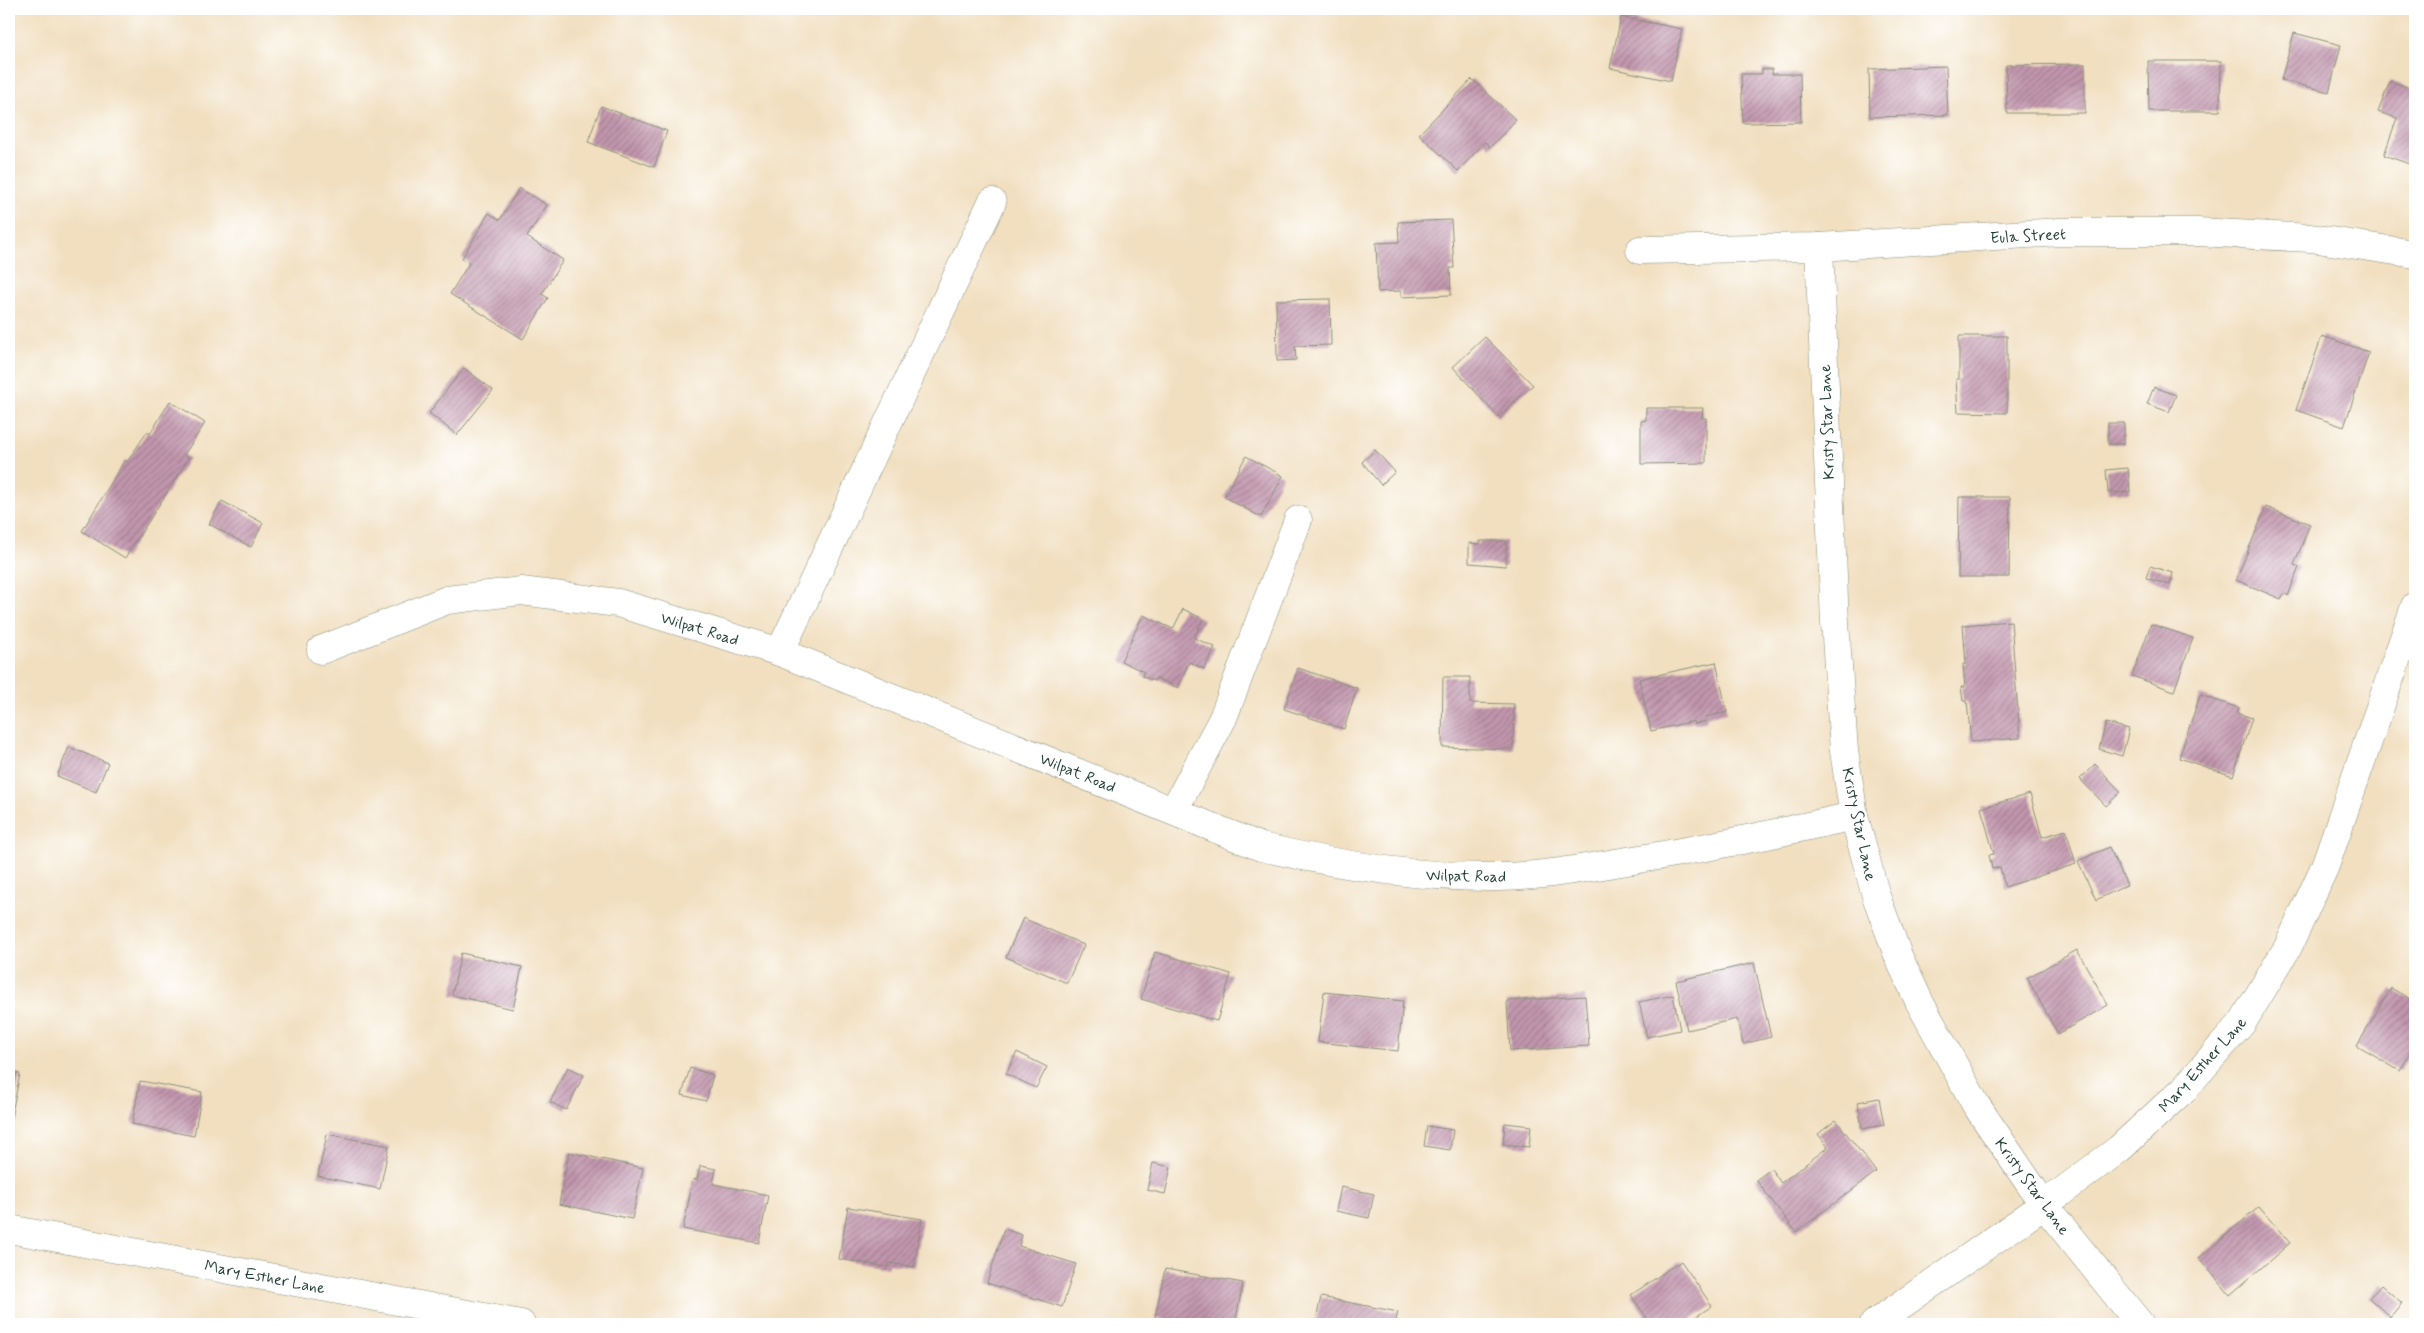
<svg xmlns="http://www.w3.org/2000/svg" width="2424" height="1333" viewBox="0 0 2424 1333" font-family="Mynerve,sans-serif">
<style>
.building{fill:url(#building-hatch)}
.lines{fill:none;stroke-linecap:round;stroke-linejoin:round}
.minor-casing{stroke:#888e7a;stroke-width:29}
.minor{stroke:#fff;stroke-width:28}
.labels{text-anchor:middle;stroke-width:4;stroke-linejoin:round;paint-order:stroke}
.street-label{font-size:16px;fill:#1f3d34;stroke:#fff}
</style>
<defs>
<pattern id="building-hatch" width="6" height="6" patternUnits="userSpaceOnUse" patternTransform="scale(1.25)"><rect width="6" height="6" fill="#c296ad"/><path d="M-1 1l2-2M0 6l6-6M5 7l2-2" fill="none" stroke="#9d7c8e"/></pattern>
</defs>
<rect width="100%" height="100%" fill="#fff"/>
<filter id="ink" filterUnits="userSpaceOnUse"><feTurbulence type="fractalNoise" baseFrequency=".02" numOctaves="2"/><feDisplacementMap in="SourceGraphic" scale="10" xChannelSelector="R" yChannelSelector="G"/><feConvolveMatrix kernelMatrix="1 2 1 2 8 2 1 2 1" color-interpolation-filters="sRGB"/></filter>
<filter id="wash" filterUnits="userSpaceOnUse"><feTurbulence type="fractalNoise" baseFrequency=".0096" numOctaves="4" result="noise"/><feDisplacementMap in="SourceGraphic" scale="20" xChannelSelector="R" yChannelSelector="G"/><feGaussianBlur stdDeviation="1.12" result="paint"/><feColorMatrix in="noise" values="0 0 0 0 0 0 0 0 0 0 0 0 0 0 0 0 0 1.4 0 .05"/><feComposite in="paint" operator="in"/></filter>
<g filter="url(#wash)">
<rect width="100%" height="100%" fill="#f1dfc0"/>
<g id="blocks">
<g class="building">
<path d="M1621 17 1682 29 1671 81 1610 68Z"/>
<path d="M2294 33 2341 45 2329 92 2281 80Z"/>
<path d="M2148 61H2221L2220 111H2149Z"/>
<path d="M2085 64V113H2007L2006 65Z"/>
<path d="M1946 66 1948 115 1870 117 1869 69Z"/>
<path d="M1762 69H1772V74H1800L1801 122 1743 123 1741 74H1762Z"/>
<path d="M1472 79 1516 120 1490 147 1485 142 1458 171 1419 134Z"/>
<path d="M2390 81 2415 90V166L2384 155 2397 118 2378 112Z"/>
<path d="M601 106 667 131 654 167 588 142Z"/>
<path d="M519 188 547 205 527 237 563 260 542 294 548 298 523 339 450 294 469 263 462 258 489 213 500 220Z"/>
<path d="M1451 220 1454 268H1450L1451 295 1401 297V291L1378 292 1376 243 1399 242 1398 222Z"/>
<path d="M1330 299 1331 345 1295 346 1296 360 1277 361 1276 300Z"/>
<path d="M1959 336H2007V413L1958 412 1956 379H1959Z"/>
<path d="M2322 336 2369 352 2344 427 2296 410Z"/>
<path d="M1485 337 1533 385 1498 417 1453 367Z"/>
<path d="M464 368 493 390 457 435 429 413Z"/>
<path d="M2154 387 2176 395 2169 412 2147 404Z"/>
<path d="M170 401 205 423 184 455 189 458 125 558 82 531 125 460 127 462 147 432 150 434Z"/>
<path d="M1646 408H1703L1702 418H1706V463L1641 464V421L1646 420Z"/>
<rect x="2108" y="423" width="16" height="21"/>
<path d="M1375 450 1395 472 1381 485 1362 462Z"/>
<path d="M1246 456 1283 476 1261 517 1224 497Z"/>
<path d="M2128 468 2130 492 2108 493 2106 470Z"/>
<path d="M1959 497H2010L2009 577H1958Z"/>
<path d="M222 501 263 523 251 547 209 524Z"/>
<path d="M2266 507 2310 524 2294 565 2299 567 2288 596 2284 593 2281 599 2236 580Z"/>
<path d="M1480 541H1506V566L1469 563V543L1480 544Z"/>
<path d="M2150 566 2173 573 2170 585 2146 578Z"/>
<path d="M1183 609 1203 619 1194 638 1215 647 1204 669 1189 662 1178 688 1156 678 1154 681 1142 676 1144 672 1121 661 1143 615 1173 629Z"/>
<path d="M2011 621 2020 738 1971 742 1967 701H1963L1961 687H1965L1963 664H1966L1963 625Z"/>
<path d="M2151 624 2193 638 2174 691 2132 676Z"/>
<path d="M1716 662 1727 712 1706 717 1707 721 1694 724V721L1651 731 1639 679Z"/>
<path d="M1298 668 1357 688 1344 729 1284 709Z"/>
<path d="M1443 677H1470V703L1514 704 1513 749 1442 747Z"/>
<path d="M2200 695 2239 708 2237 713 2252 718 2233 776 2179 758Z"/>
<path d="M2106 723 2129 729 2122 756 2099 749Z"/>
<path d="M69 747 108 763 96 792 57 776Z"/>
<path d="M2095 764 2121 792 2106 806 2080 779Z"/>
<path d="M2030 794 2042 837 2066 830 2076 864 2005 887 2000 867 1992 869 1989 855 1994 854 1981 808Z"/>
<path d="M2109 847 2127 885 2096 900 2078 861Z"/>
<path d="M1023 918 1084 945 1067 983 1006 957Z"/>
<path d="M2077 950 2108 1005 2058 1034 2027 978Z"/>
<path d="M1155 952 1231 974 1217 1021 1141 999Z"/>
<path d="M461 953 522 967 513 1009 452 995Z"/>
<path d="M1754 963 1771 1037 1743 1044 1737 1019 1687 1030 1676 981Z"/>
<path d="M2391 988 2415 1002V1044L2400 1071 2357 1046Z"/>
<path d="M1324 992 1403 1001 1398 1051 1318 1042Z"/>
<path d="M1673 995 1680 1030 1647 1037 1639 1002Z"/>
<path d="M1585 996 1589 1046 1510 1051 1507 1001Z"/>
<path d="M1017 1052 1047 1067 1036 1088 1006 1074Z"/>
<path d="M568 1067 584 1075 566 1110 550 1102Z"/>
<path d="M690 1068 713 1075 706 1101 682 1095Z"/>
<path d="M9 1071 20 1074 11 1118 9 1117Z"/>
<path d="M140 1081 202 1092 194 1136 132 1124Z"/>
<path d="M1879 1098 1884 1125 1862 1129 1858 1102Z"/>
<path d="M1836 1120 1876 1172 1796 1232 1756 1180 1771 1169 1781 1183 1828 1147 1818 1134Z"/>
<path d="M1505 1123 1531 1126 1529 1147 1503 1144Z"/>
<path d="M1427 1126 1453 1130 1450 1150 1424 1146Z"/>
<path d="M327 1134 389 1146 380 1189 318 1176Z"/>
<path d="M569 1152 643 1168 632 1219 559 1204Z"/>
<path d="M1153 1163 1171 1167 1165 1194 1147 1190Z"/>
<path d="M700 1166 716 1169 713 1184 768 1195 759 1243 683 1229 693 1179 697 1180Z"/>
<path d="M1341 1187 1374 1194 1369 1218 1336 1211Z"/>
<path d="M848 1207 922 1219 914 1267 889 1263 888 1267 839 1259Z"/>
<path d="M2259 1207 2290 1243 2230 1295 2199 1258Z"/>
<path d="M1004 1229 1022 1235 1019 1246 1076 1264 1062 1307 987 1283Z"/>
<path d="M1681 1261 1712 1306 1685 1324H1651L1631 1295Z"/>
<path d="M1165 1269 1243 1283 1235 1324H1190L1155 1318Z"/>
<path d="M2381 1285 2402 1303 2390 1317 2369 1298Z"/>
<path d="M1321 1297 1398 1312 1395 1324H1315Z"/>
</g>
</g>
</g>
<g filter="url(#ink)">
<use href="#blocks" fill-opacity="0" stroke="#888e7a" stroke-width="1"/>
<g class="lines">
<g class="minor-casing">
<g id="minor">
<path d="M1819 247 1835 623 1844 751 1854 816 1876 896 1899 958 1920 1003 1976 1105 2044 1205 2140 1324"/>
<path d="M1640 250 1819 247 2060 232H2197L2311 238 2415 254"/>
<path d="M321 650 447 600 521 591 618 603 780 652 1261 847C1338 865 1417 878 1497 877 1538 877 1580 869 1621 862 1699 850 1777 833 1854 816"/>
<path d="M780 652 992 202"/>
<path d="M1174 810 1223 718 1298 520"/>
<path d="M9 1229 521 1324"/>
<path d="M1874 1324 2044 1205 2119 1149 2184 1089 2242 1023 2288 947 2325 866 2415 606"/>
</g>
</g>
<use href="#minor" class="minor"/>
</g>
</g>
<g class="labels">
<g class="street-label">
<text transform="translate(2028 235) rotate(-3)" y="6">Eula Street</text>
<text transform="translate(1826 422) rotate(-92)" y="6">Kristy Star Lane</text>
<text transform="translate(700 628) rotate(17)" y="6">Wilpat Road</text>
<text transform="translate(1078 772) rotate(22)" y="6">Wilpat Road</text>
<text transform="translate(1860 824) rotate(78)" y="6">Kristy Star Lane</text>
<text transform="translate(1466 875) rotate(1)" y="6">Wilpat Road</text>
<text transform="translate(2202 1064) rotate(-48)" y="6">Mary Esther Lane</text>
<text transform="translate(2033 1186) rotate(54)" y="6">Kristy Star Lane</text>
<text transform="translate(265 1276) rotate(11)" y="6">Mary Esther Lane</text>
</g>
</g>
<rect width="2424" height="1333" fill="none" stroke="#fff" stroke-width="30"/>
</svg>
